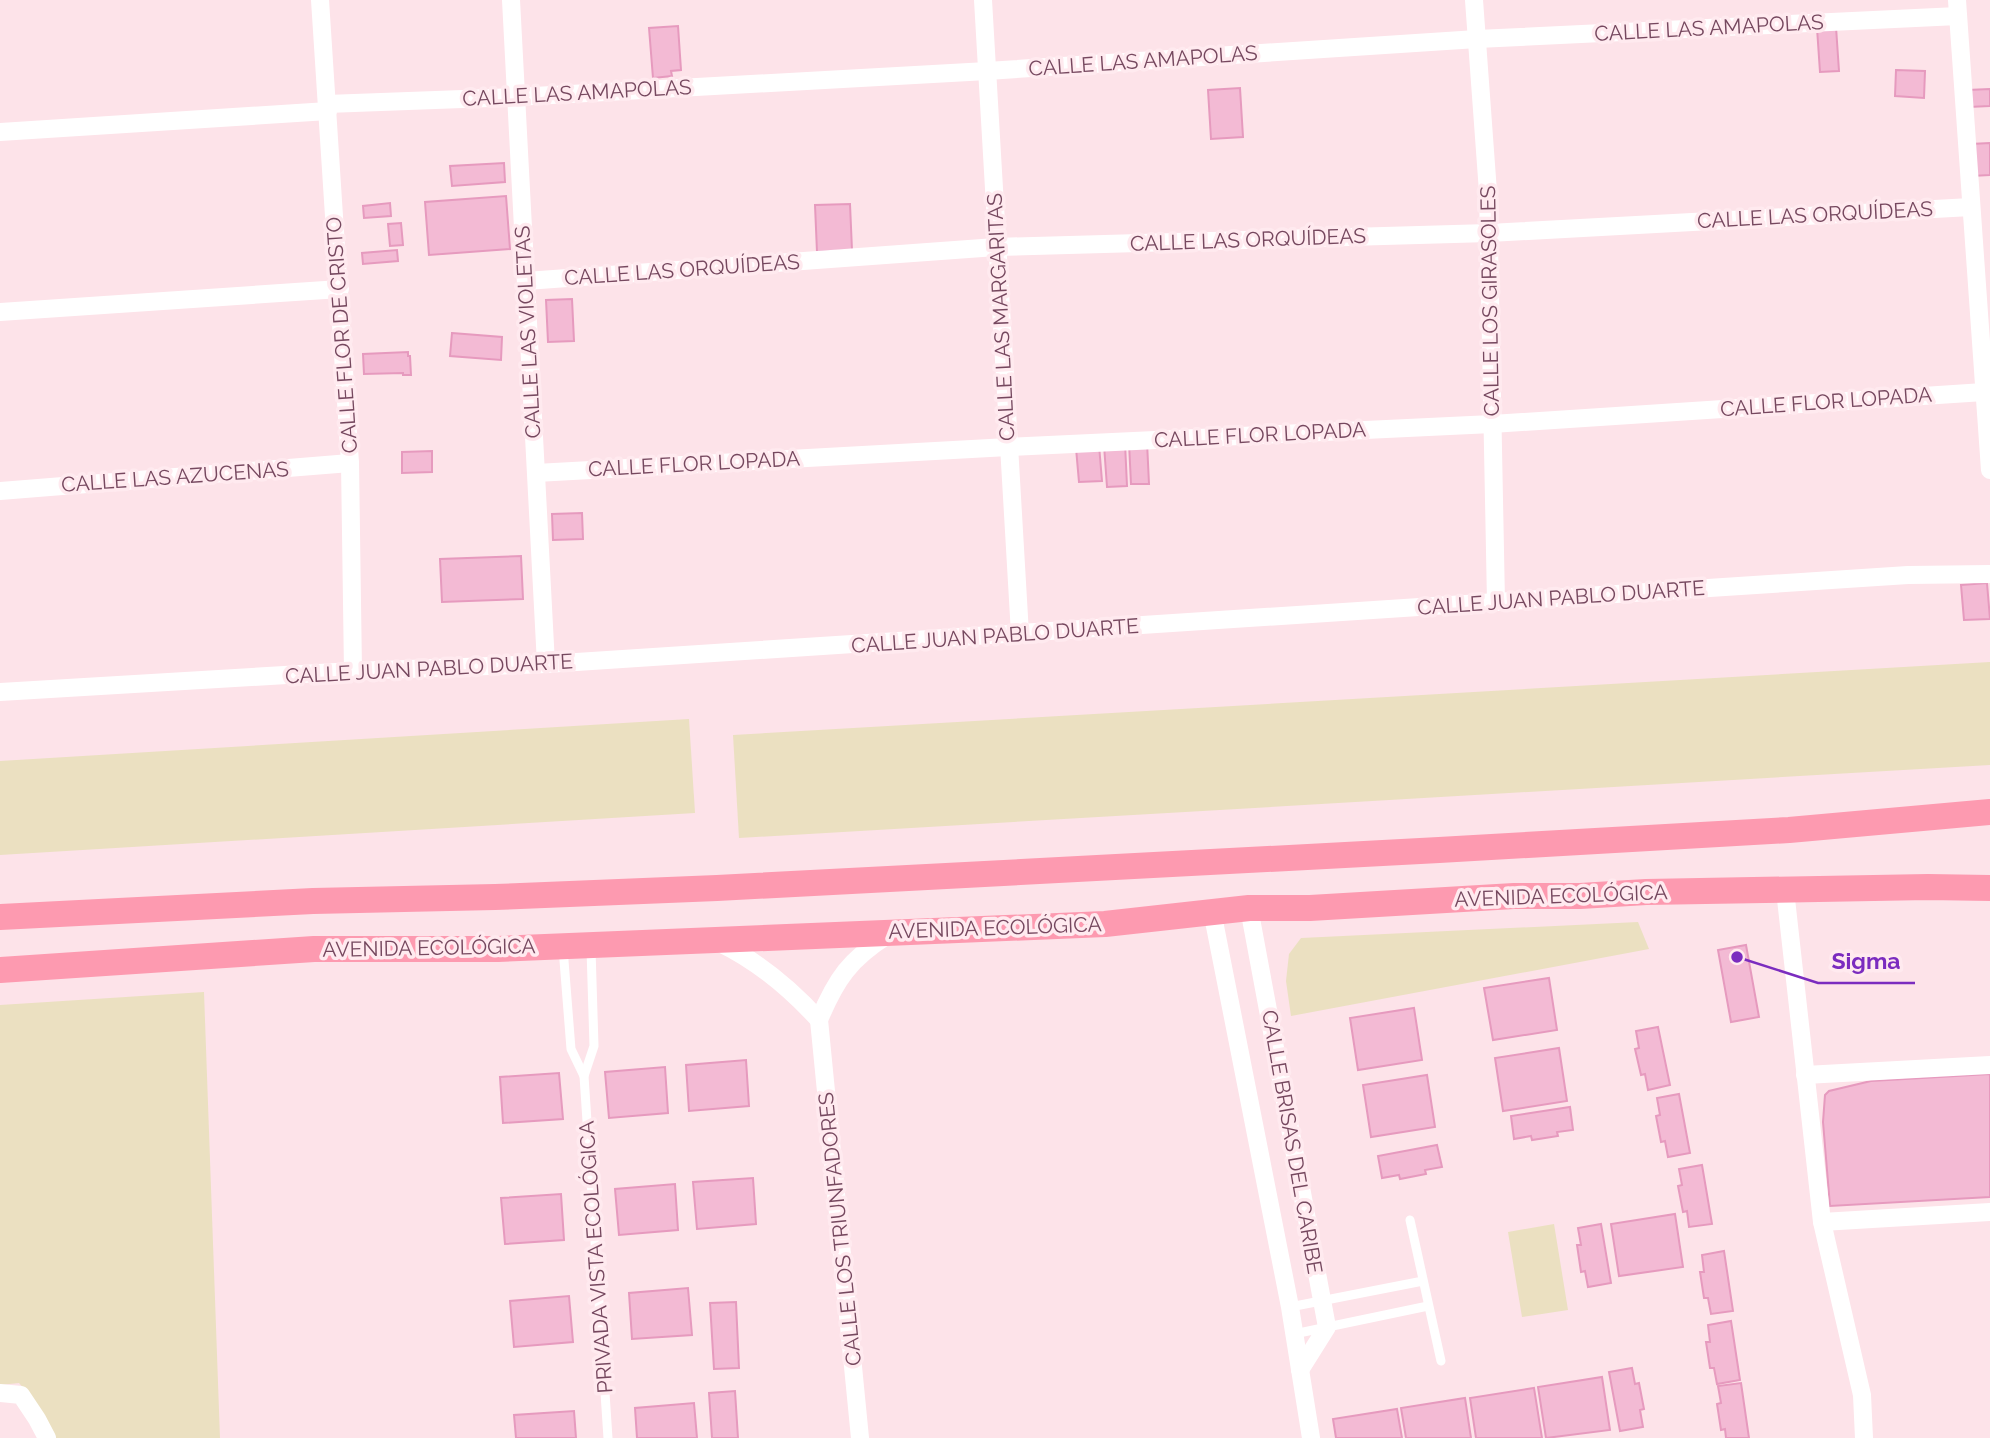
<svg xmlns="http://www.w3.org/2000/svg" width="1990" height="1438" viewBox="0 0 1990 1438" font-family="Raleway,sans-serif">
<style>
.green{fill:#ebe0c1}
.building{fill:#f3bad4;stroke:#e69abe;stroke-width:2}
.lines{fill:none;stroke-linecap:round;stroke-linejoin:round}
.service{stroke:#fff;stroke-width:9}
.minor{stroke:#fff;stroke-width:18}
.primary{stroke:#fd9ab0;stroke-width:26}
.labels{text-anchor:middle;stroke-width:7;stroke-linejoin:round;paint-order:stroke}
.street-label{font-size:21px;fill:#76485f;stroke:#ffeaef}
.leader{fill:none;stroke:#7b2cbf;stroke-width:2.5}
.callout-dot{fill:#7b2cbf;stroke:#ffeaef;stroke-width:2.5}
.callout-label{font-size:23px;text-anchor:middle;font-weight:bold;fill:#7b2cbf;stroke:#ffeaef;stroke-width:7;stroke-linejoin:round;paint-order:stroke}
</style>
<rect width="100%" height="100%" fill="#fde3e9"/>
<g class="green">
<path d="M1990 662V765L739 838 733 735Z"/>
<path d="M689 719 695 813 0 855V761Z"/>
<path d="M1638 922 1649 949 1291 1016 1286 981 1289 954 1301 938Z"/>
<path d="M204 992 220 1438H54L35 1401 19 1383 0 1385V1005Z"/>
<path d="M1554 1224 1568 1310 1522 1317 1508 1232Z"/>
</g>
<g class="building">
<path d="M678 26 681 70 671 71 672 76 653 78 649 28Z"/>
<path d="M1836 27 1839 71 1820 72 1817 28Z"/>
<path d="M1896 70 1925 71 1924 98 1895 96Z"/>
<path d="M1240 88 1243 137 1211 139 1208 90Z"/>
<path d="M1990 89V106L1969 107 1968 90Z"/>
<path d="M1990 143V175L1972 176 1971 144Z"/>
<path d="M504 163 505 182 452 186 450 166Z"/>
<path d="M506 196 510 249 429 255 425 202Z"/>
<path d="M390 203 391 216 364 218 363 206Z"/>
<path d="M850 204 852 250 817 252 815 205Z"/>
<path d="M401 223 403 245 390 246 388 224Z"/>
<path d="M397 250 398 261 363 264 362 253Z"/>
<path d="M572 299 574 341 548 342 546 300Z"/>
<path d="M452 333 502 337 501 360 450 356Z"/>
<path d="M408 352V356H410L411 375H403V373L364 374 363 354Z"/>
<path d="M1147 442 1149 484H1131L1129 443Z"/>
<path d="M1125 443 1127 486 1107 487 1104 445Z"/>
<path d="M1099 445 1102 481 1079 482 1076 448Z"/>
<path d="M432 451V472L402 473V452Z"/>
<path d="M582 513 583 539 553 540 552 514Z"/>
<path d="M521 556 523 599 442 602 440 559Z"/>
<path d="M1987 583 1990 619 1964 620 1961 585Z"/>
<path d="M1746 945 1759 1017 1731 1022 1718 950Z"/>
<path d="M1549 978 1557 1030 1493 1040 1484 988Z"/>
<path d="M1414 1008 1422 1060 1358 1070 1350 1018Z"/>
<path d="M1658 1027 1670 1085 1648 1090 1645 1074 1641 1075 1635 1049 1639 1048 1636 1031Z"/>
<path d="M1559 1048 1567 1101 1503 1111 1495 1058Z"/>
<path d="M746 1060 749 1106 689 1111 686 1065Z"/>
<path d="M665 1067 668 1113 609 1118 605 1072Z"/>
<path d="M559 1073 563 1119 503 1123 500 1077Z"/>
<path d="M1990 1074V1197L1830 1206 1823 1122 1825 1095 1829 1091 1871 1081Z"/>
<path d="M1427 1075 1435 1127 1371 1137 1363 1085Z"/>
<path d="M1679 1094 1690 1153 1668 1157 1665 1141 1661 1142 1656 1116 1660 1115 1657 1098Z"/>
<path d="M1570 1107 1573 1130 1557 1132 1558 1136 1532 1140 1531 1136 1514 1139 1511 1116Z"/>
<path d="M1437 1145 1442 1167 1425 1170 1426 1174 1400 1179 1399 1175 1382 1178 1378 1156Z"/>
<path d="M1702 1165 1712 1224 1689 1227 1687 1211 1683 1212 1678 1186 1682 1185 1679 1169Z"/>
<path d="M753 1178 756 1224 697 1229 693 1182Z"/>
<path d="M675 1184 678 1230 619 1235 615 1189Z"/>
<path d="M561 1194 564 1240 505 1244 501 1198Z"/>
<path d="M1675 1214 1683 1267 1619 1276 1611 1224Z"/>
<path d="M1601 1224 1611 1283 1588 1287 1585 1271 1581 1272 1577 1245H1581L1578 1228Z"/>
<path d="M1724 1251 1733 1311 1711 1314 1708 1298H1704L1700 1272H1704L1702 1255Z"/>
<path d="M688 1288 692 1335 632 1339 629 1293Z"/>
<path d="M569 1296 573 1342 514 1347 510 1301Z"/>
<path d="M736 1302 739 1368 714 1369 710 1303Z"/>
<path d="M1731 1321 1740 1380 1717 1384 1714 1368H1710L1706 1342H1710L1708 1325Z"/>
<path d="M1632 1368 1635 1384 1639 1383 1644 1409 1640 1410 1643 1427 1620 1431 1609 1372Z"/>
<path d="M1602 1377 1610 1430 1546 1438 1538 1387Z"/>
<path d="M1741 1383 1749 1438H1726L1725 1429 1721 1430 1717 1404 1721 1403 1718 1386Z"/>
<path d="M1534 1388 1542 1438H1476L1470 1398Z"/>
<path d="M735 1391 738 1438H712L709 1393Z"/>
<path d="M1465 1398 1471 1438H1406L1401 1408Z"/>
<path d="M694 1403 697 1438H637L635 1408Z"/>
<path d="M1397 1409 1402 1438H1336L1333 1419Z"/>
<path d="M574 1411 576 1438H516L514 1415Z"/>
</g>
<g class="lines">
<g class="service">
<path d="M563 948 571 1049 584 1076"/>
<path d="M591 949 594 1046 584 1076 608 1438"/>
<path d="M1410 1220 1441 1361"/>
<path d="M1290 1307 1423 1281"/>
<path d="M1294 1334 1428 1306"/>
</g>
<g class="minor">
<path d="M320 0 350 463 353 671"/>
<path d="M511 0 546 664"/>
<path d="M983 0 1020 634"/>
<path d="M1474 0 1488 192 1496 602"/>
<path d="M1957 0 1990 470"/>
<path d="M327 104 516 97 987 71 1477 39 1958 16"/>
<path d="M0 132 328 111"/>
<path d="M526 281 996 247 1489 233 1971 207"/>
<path d="M0 312 340 289"/>
<path d="M536 473 1008 447 1492 424 1984 392"/>
<path d="M0 491 350 463"/>
<path d="M0 692 353 671 546 664 1908 575 1990 574"/>
<path d="M1785 890 1822 1222 1862 1395 1864 1438"/>
<path d="M1249 908 1327 1327 1300 1370"/>
<path d="M1212 911 1290 1307 1311 1438"/>
<path d="M718 942C758 961 789 987 819 1020"/>
<path d="M1805 1075 1990 1065"/>
<path d="M1822 1222 1990 1212"/>
<path d="M0 1393 21 1395 37 1419 47 1438"/>
<path d="M860 1438 819 1020C836 979 850 959 888 935"/>
</g>
<g class="primary">
<path d="M0 917 313 901 495 897 717 888 1439 850 1789 830 1990 812"/>
<path d="M0 970 314 949H498L1105 924 1249 908H1310L1514 896H1580L1646 892 1928 887 1990 888"/>
</g>
</g>
<g class="labels">
<g class="street-label">
<text transform="translate(1709 28) rotate(-3)" y="7">CALLE LAS AMAPOLAS</text>
<text transform="translate(1143 61) rotate(-4)" y="7">CALLE LAS AMAPOLAS</text>
<text transform="translate(577 93) rotate(-3)" y="7">CALLE LAS AMAPOLAS</text>
<text transform="translate(1815 215) rotate(-3)" y="7">CALLE LAS ORQUÍDEAS</text>
<text transform="translate(1248 240) rotate(-2)" y="7">CALLE LAS ORQUÍDEAS</text>
<text transform="translate(682 270) rotate(-4)" y="7">CALLE LAS ORQUÍDEAS</text>
<text transform="translate(1490 301) rotate(-91)" y="7">CALLE LOS GIRASOLES</text>
<text transform="translate(1001 317) rotate(-93)" y="7">CALLE LAS MARGARITAS</text>
<text transform="translate(528 332) rotate(-93)" y="7">CALLE LAS VIOLETAS</text>
<text transform="translate(342 335) rotate(-94)" y="7">CALLE FLOR DE CRISTO</text>
<text transform="translate(1826 402) rotate(-4)" y="7">CALLE FLOR LOPADA</text>
<text transform="translate(1260 435) rotate(-3)" y="7">CALLE FLOR LOPADA</text>
<text transform="translate(694 464) rotate(-3)" y="7">CALLE FLOR LOPADA</text>
<text transform="translate(175 477) rotate(-4)" y="7">CALLE LAS AZUCENAS</text>
<text transform="translate(1561 598) rotate(-4)" y="7">CALLE JUAN PABLO DUARTE</text>
<text transform="translate(995 636) rotate(-4)" y="7">CALLE JUAN PABLO DUARTE</text>
<text transform="translate(429 669) rotate(-3)" y="7">CALLE JUAN PABLO DUARTE</text>
<text transform="translate(1561 896) rotate(-2)" y="7">AVENIDA ECOLÓGICA</text>
<text transform="translate(995 928) rotate(-2)" y="7">AVENIDA ECOLÓGICA</text>
<text transform="translate(429 948) rotate(-1)" y="7">AVENIDA ECOLÓGICA</text>
<text transform="translate(1292 1142) rotate(80)" y="7">CALLE BRISAS DEL CARIBE</text>
<text transform="translate(840 1229) rotate(-96)" y="7">CALLE LOS TRIUNFADORES</text>
<text transform="translate(596 1257) rotate(-94)" y="7">PRIVADA VISTA ECOLÓGICA</text>
</g>
</g>
<path class="leader" d="M1737 957L1818 983H1915"/>
<circle class="callout-dot" cx="1737" cy="957" r="7"/>
<g class="callout-label">
<text x="1866" y="969">Sigma</text>
</g>
</svg>
